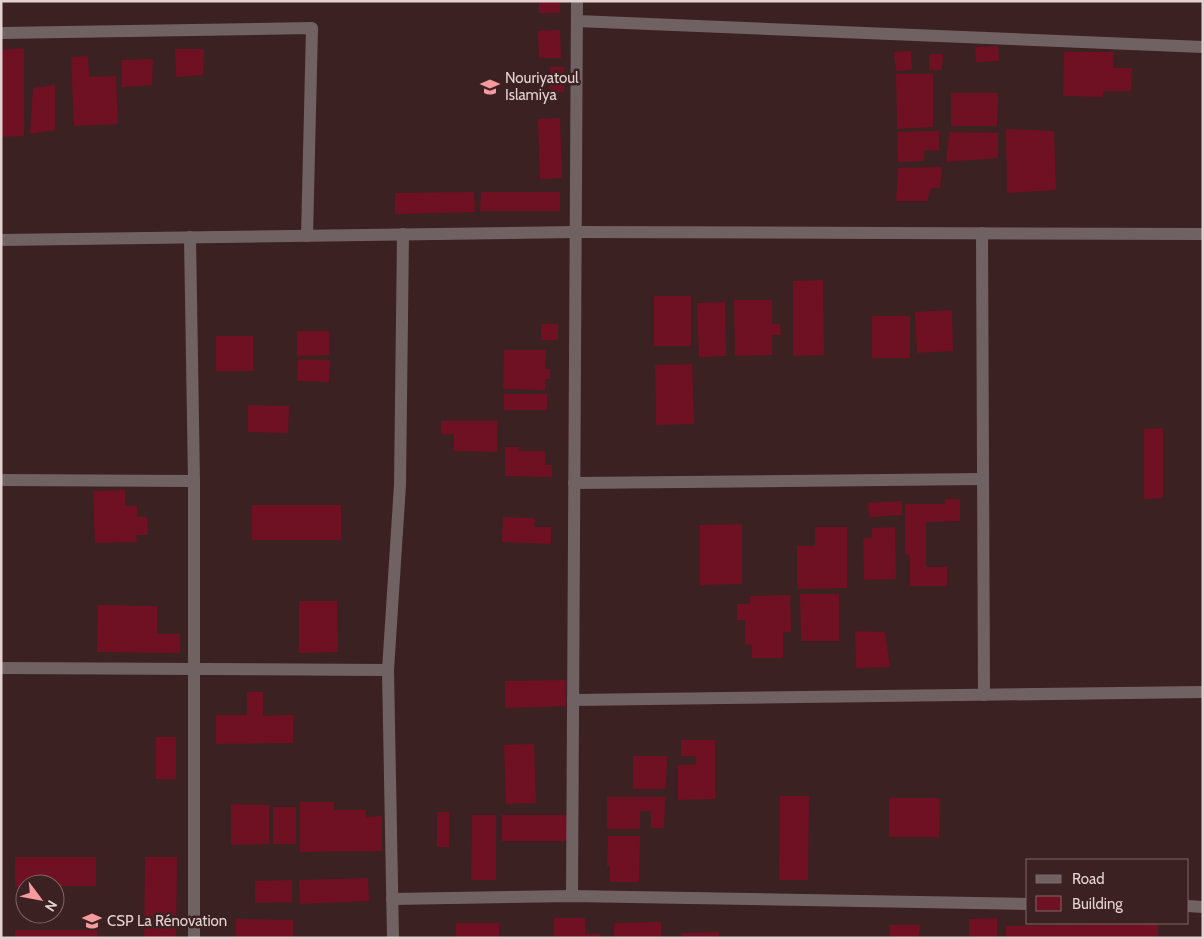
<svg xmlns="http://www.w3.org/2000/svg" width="1204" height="939" viewBox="0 0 1204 939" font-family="Cabin,sans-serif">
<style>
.building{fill:#6f1123}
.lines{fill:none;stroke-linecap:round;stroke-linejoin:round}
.minor{stroke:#706262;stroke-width:12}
.labels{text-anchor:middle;stroke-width:5;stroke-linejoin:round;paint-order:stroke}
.poi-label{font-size:15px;fill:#e4d2d2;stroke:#3b2122;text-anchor:start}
</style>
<rect width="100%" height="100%" fill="#3b2122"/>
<g class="building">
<rect x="539" y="1" width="21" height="12"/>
<path d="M560 30 561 58H539L538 31Z"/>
<path d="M998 46 999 61 976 62 975 47Z"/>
<path d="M24 48V136L1 137V50Z"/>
<path d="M175 49H204L203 75 176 77Z"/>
<path d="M911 51 912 70 896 71 894 52Z"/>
<path d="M1064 52H1114L1113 68H1132L1131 91H1103V97L1063 96Z"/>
<path d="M929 54H943L942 70H929Z"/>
<path d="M88 56 89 77 116 76 118 124 74 126 71 57Z"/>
<path d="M153 59 152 85 122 87V60Z"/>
<rect x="550" y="67" width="14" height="25"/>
<path d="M896 74H933V127L897 129Z"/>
<path d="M55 85V130L30 134 33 88Z"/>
<path d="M951 93H998L997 126H951Z"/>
<path d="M560 118 562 178 540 179 538 119Z"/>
<path d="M1006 129 1054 131 1056 190 1007 193Z"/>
<path d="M939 131V150L924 151V161L898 162 897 132Z"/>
<path d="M949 132 998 133V158L946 162Z"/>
<path d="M942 167 940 188H931L927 201H896L898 168Z"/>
<path d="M474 192 475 212 395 214V193Z"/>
<path d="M481 192H560V211H480Z"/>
<path d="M823 280 824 355 793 356V281Z"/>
<rect x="654" y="296" width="37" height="50"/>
<path d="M734 300H772V324H780L781 335H772V355L735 356Z"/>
<path d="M725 302 726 356 699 357 697 303Z"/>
<path d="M952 310 953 351 917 353 915 312Z"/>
<rect x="872" y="316" width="38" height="42"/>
<rect x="541" y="324" width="17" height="16"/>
<path d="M297 331H329V355L297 356Z"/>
<rect x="216" y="336" width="37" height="35"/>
<path d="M504 350H546L545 369H550V379H545V390L503 389Z"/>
<path d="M298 359 330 360 329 382 297 381Z"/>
<path d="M692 364 694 424 656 425 655 365Z"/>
<rect x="504" y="394" width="43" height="16"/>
<path d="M248 405 289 406 288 433 248 432Z"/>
<path d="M441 421H497V452L454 451V434H441Z"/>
<path d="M1163 428V498L1144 499V429Z"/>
<path d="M505 447H519L518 451H545V465H552V477L505 476Z"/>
<path d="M125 490V506H137V517H147L148 535H136L137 542 95 543 93 491Z"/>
<path d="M945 499H960V521L926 522V567H947V586H910V555L905 554V504H945Z"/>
<path d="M902 501V515L869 517 868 503Z"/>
<rect x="252" y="505" width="89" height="35"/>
<path d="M503 517 535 518 534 527H551V544L502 542Z"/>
<path d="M742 524V584L700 585V525Z"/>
<path d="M815 527H847V588L797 589V546H815Z"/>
<path d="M895 527 896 579 864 580 863 538H872V528Z"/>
<path d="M800 594H839V641H801Z"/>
<path d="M790 595 791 632H783V658H752V644L745 645V620H737V604H750V596Z"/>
<path d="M299 601H337L338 652 299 653Z"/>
<path d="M98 605 157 606V634H180V653L97 652Z"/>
<path d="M855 631 885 632 890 667 856 668Z"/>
<path d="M566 680V706L505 708V681Z"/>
<path d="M247 692H263V716L293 715V743L216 744V715H247Z"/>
<rect x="156" y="737" width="20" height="42"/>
<path d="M681 740H715V799L678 800V765H696V756H681Z"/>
<path d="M534 744 536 803 506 804 504 745Z"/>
<path d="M633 756H667L666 789H633Z"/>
<path d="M780 796H809L808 880H779Z"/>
<path d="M607 797H665L664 828H651V811H640V829H607Z"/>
<path d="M889 798H940L939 837H889Z"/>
<path d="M300 802H334V810H366V817L382 816V851L300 852Z"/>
<path d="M231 804 269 805V844L231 845Z"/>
<rect x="273" y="807" width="23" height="37"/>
<rect x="437" y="812" width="12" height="35"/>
<path d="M472 815H496V880H471Z"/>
<path d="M502 815H567L568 841H502Z"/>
<path d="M608 836H640L639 882H610V866H607Z"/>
<path d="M15 857H96V886H55V884H25V887H15Z"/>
<path d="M145 857H177L176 938H144Z"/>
<path d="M368 878 369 901 300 904 299 880Z"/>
<path d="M292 880V902L255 903V881Z"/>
<path d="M554 918H585V934H600L601 938H554Z"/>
<path d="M997 918V938H969V919Z"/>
<path d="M236 919 293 920V938H236Z"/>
<path d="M661 922V938H614V923Z"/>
<rect x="456" y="923" width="43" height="15"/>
<path d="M1158 924V938H1006V926Z"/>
<path d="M890 925H920L919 938H890Z"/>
<rect x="15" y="930" width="82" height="8"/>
<path d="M719 932V938H682V933Z"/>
</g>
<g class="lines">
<g class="minor">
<path d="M577 21 1203 47"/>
<path d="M1 33 312 28 307 236"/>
<path d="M982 233 984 695"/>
<path d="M190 237 194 481V938"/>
<path d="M1 240 575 232 1203 234"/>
<path d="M1 480 194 481"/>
<path d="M574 483 983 479"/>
<path d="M1 668 388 670"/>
<path d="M573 700 1203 692"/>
<path d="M572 896 577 1"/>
<path d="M392 899 572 896 1028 904"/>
<path d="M1188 906 1203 907"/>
<path d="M393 938 388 670 400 485 403 234"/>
</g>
</g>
<defs>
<g id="school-bare" transform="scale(1.5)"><path d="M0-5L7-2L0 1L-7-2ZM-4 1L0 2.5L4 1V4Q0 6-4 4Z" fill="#f59b9e" stroke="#3b2122" stroke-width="2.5" paint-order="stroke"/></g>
</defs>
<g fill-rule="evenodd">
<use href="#school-bare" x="490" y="87"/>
<use href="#school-bare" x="92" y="921"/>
</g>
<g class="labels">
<g class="poi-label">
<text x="505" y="83">Nouriyatoul<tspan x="505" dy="17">Islamiya</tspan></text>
<text x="107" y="926">CSP La Rénovation</text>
</g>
</g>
<rect width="1204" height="939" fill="none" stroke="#e4d2d2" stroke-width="5"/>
<rect x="1026" y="859" width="162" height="65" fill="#3b2122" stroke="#7f6868"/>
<rect x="1036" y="875" width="25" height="8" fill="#706262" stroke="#7f6868"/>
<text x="1072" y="884" font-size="15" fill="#e4d2d2">Road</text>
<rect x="1036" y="896" width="25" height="15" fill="#6f1123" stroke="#7f6868"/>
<text x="1072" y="909" font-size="15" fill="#e4d2d2">Building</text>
<g transform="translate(40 899) rotate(122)"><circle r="24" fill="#3b2122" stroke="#7f6868"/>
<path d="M0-4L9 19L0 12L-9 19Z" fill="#f59b9e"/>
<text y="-8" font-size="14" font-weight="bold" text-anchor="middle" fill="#e4d2d2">N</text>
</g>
</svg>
